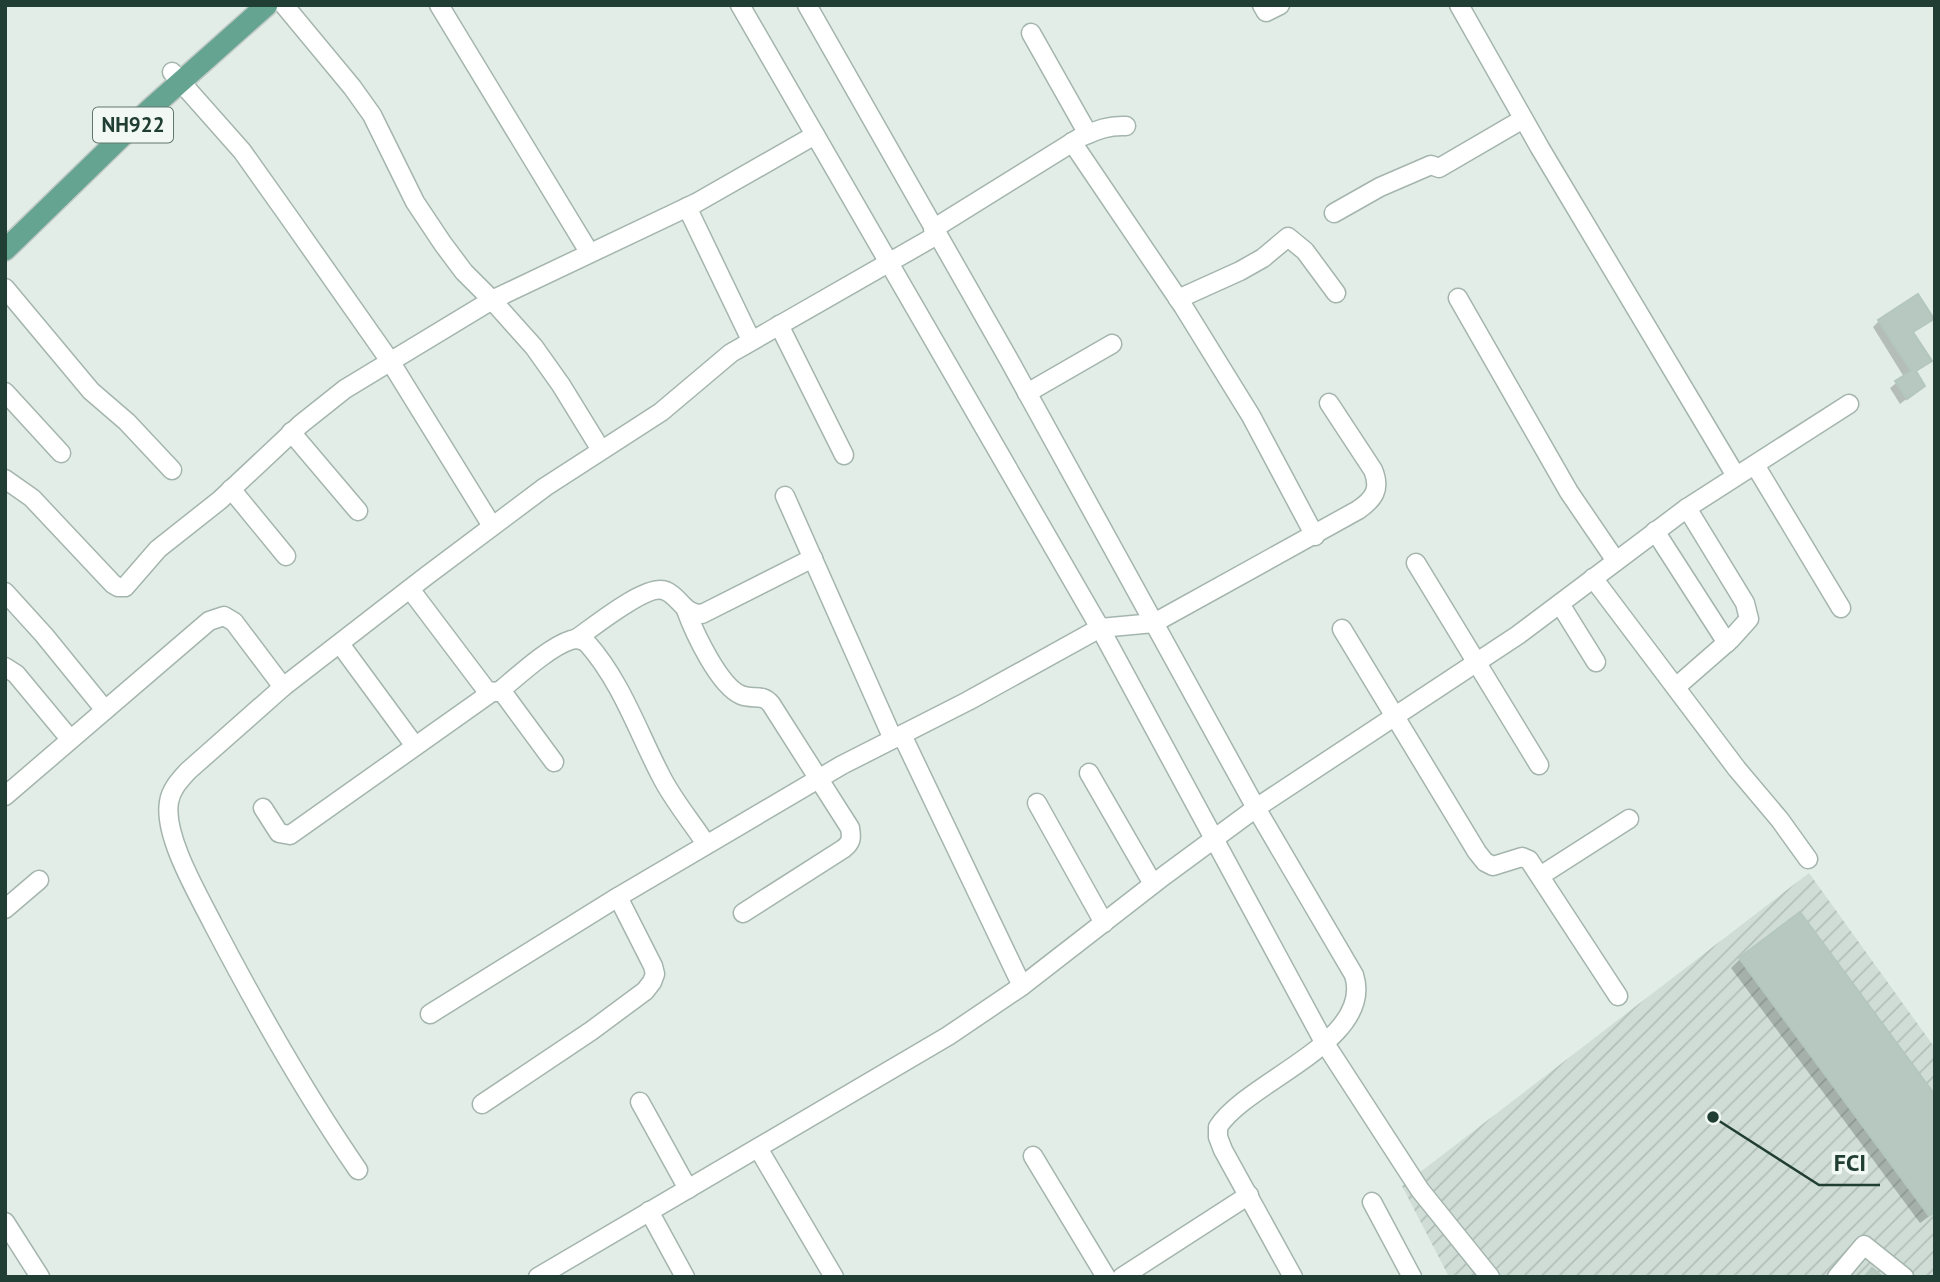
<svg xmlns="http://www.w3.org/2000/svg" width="1940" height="1282" viewBox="0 0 1940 1282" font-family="'PT Sans',sans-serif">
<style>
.industrial{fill:url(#industrial-furrows)}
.shadow{fill:#0003}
.building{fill:#b7c8c0;stroke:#b4c7be;stroke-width:2}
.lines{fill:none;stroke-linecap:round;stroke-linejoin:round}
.minor-casing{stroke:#a4b5ae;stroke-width:21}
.major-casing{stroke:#c1c9c6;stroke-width:24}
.minor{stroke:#fff;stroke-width:18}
.major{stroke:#64a491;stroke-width:21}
.labels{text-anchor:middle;stroke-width:7;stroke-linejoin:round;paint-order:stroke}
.shield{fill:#f2f9f5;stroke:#60766f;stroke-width:2}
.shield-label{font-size:21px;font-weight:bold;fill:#213e35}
.leader{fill:none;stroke:#213e35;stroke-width:2.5}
.callout-dot{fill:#213e35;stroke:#f2f9f5;stroke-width:2.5}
.callout-label{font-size:24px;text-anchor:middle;font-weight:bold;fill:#213e35;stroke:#f2f9f5;stroke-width:7;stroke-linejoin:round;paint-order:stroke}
</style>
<defs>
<pattern id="industrial-furrows" width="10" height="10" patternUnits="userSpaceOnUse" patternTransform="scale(1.75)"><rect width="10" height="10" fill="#d0ddd6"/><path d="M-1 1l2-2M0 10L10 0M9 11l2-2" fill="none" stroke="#b2bfb8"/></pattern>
</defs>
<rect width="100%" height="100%" fill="#e2ede7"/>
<path class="industrial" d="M1809 873 1935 1048V1277H1449L1402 1186Z"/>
<g class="shadow">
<path d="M1932 318 1912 333 1929 360 1914 372 1923 386 1900 404 1890 388 1904 377 1873 327 1879 321Z"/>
<path d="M1740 959 1935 1212 1920 1223 1731 968Z"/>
</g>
<g class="building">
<path d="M1918 294 1934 319 1913 332 1932 361 1916 371 1925 386 1907 399 1895 381 1911 371 1878 320Z"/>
<path d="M1800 912 1935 1095V1212L1929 1216 1739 958Z"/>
<path d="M1872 1268 1883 1277H1864Z"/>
</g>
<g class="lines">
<g class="minor-casing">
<g id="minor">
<path d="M284 5 352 87 372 115 415 202 443 244 464 272 492 300 534 347 561 385 601 450"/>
<path d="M439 5 589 252"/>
<path d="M740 5 1100 628 1324 1042 1420 1190 1490 1277"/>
<path d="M807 5 1008 358 1256 808 1354 975C1375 1041 1247 1081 1218 1127V1137L1223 1150 1293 1277"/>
<path d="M1262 5 1266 12 1280 5"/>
<path d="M1459 5 1540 148 1736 476"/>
<path d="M1031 33 1088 134"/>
<path d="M172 72 242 151 291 220 390 361 492 526"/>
<path d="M1072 142 1183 306 1251 416 1315 536"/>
<path d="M687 207 751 340"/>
<path d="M1334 213 1380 187 1431 165 1439 168 1523 119"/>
<path d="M933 229 1081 137C1097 130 1109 125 1126 126"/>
<path d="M5 288 91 391 127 422 172 470"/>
<path d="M1458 298 1569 492 1616 561"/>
<path d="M1178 299 1240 271 1263 258 1288 237 1305 251 1336 293"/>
<path d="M779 325 844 455"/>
<path d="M5 392 61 453"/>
<path d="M1027 393 1112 344"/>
<path d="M291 432 358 511"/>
<path d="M1755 465 1841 608"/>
<path d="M5 479 32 498 113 584 118 587H125L158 549 220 500 301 424 345 389 492 300 696 203 815 135"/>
<path d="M231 489 286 556"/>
<path d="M785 496 893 739"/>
<path d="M1655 531 1727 643"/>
<path d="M1416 563 1539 765"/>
<path d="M1593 578 1737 769 1780 820 1808 859"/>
<path d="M410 589 487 691 497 692 501 690C519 675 549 647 571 640 577 638 582 639 587 643 621 681 638 732 661 776 673 800 691 821 706 844"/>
<path d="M5 592 44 635 105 710"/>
<path d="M1560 604 1596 662"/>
<path d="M686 610C694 632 719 686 741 695 753 700 762 693 771 704L850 828C852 839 851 843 843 849L743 913"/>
<path d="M1342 629 1477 852 1485 862 1493 866 1522 857 1529 860 1618 996"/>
<path d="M576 639C592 628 648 582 666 591 681 598 683 614 702 614L813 558"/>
<path d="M340 644 415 746"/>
<path d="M5 667 16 674 70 739"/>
<path d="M1676 687 1731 639 1749 619 1745 603 1687 508"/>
<path d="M501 690 554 762"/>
<path d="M902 735 1022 986"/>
<path d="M1089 773 1153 884"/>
<path d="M5 796 209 621 224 616 234 622 283 687"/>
<path d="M1037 803 1104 923"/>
<path d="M263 808 279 833 290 835 492 692"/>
<path d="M1540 876 1629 819"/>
<path d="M5 909 39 880"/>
<path d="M430 1014 618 897 842 765 968 701 1100 628 1154 623 1358 510C1374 499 1381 489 1373 470L1329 403"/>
<path d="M640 1102 688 1189"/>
<path d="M482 1104 591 1031 645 991 652 982 655 974 653 966 618 897"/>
<path d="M758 1148 834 1277"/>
<path d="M1033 1156 1106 1277"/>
<path d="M358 1170C304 1092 258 1010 214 926 199 896 163 836 169 802 171 789 180 780 188 771L283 687 425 577 545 487 661 412 731 353 937 235"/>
<path d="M1372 1202 1412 1277"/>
<path d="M649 1211 685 1277"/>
<path d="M5 1222 40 1277"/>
<path d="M538 1277 948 1036 1022 986 1165 875 1256 808 1518 635 1687 508 1849 404"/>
<path d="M1122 1277 1249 1195"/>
<path d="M1837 1277 1864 1245 1904 1277"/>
</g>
</g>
<g class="major-casing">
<path id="major" d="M5 250 149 110 267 5"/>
</g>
<use href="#minor" class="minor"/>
<use href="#major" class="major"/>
</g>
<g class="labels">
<rect class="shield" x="93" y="107.5" width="80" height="35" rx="5"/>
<g class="shield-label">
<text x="133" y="132">NH922</text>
</g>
</g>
<path class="leader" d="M1713 1117L1819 1185H1880"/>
<circle class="callout-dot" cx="1713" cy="1117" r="7"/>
<g class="callout-label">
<text x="1850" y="1171">FCI</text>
</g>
<rect width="1940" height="1282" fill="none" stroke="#213e35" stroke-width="14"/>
</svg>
